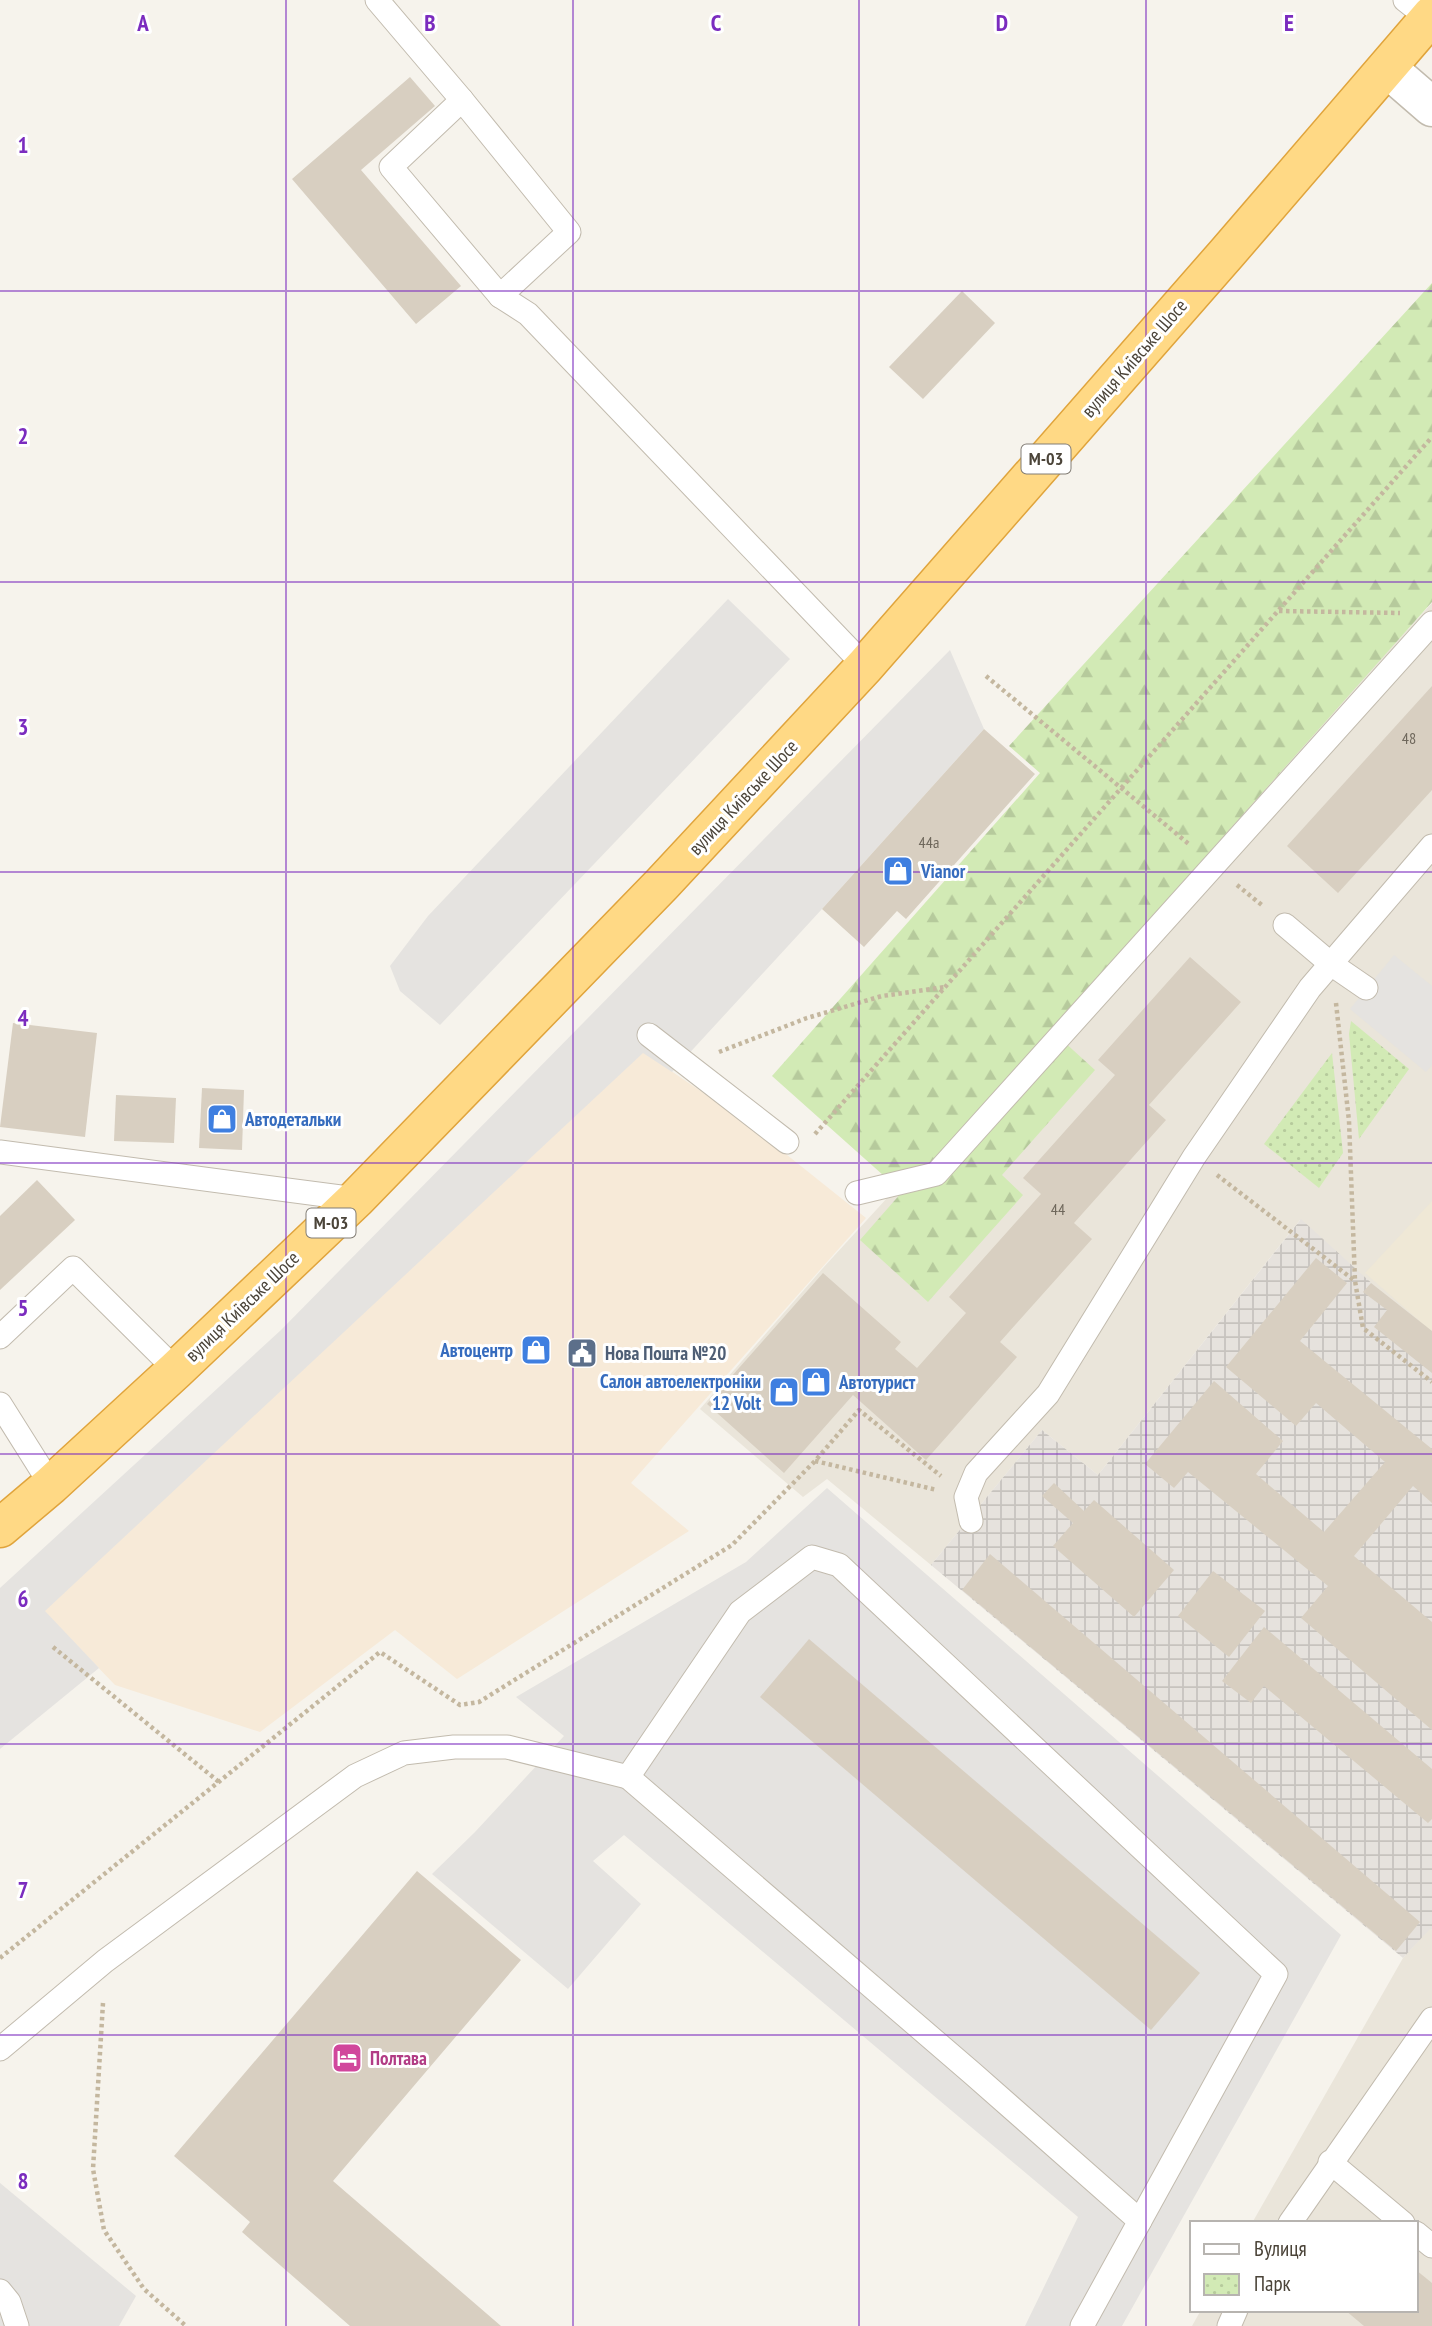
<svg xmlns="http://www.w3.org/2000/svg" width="1432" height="2326" viewBox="0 0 1432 2326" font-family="'PT Sans Narrow',sans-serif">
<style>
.residential{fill:#eae5da}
.commercial{fill:#f7ead8}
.industrial{fill:url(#industrial-grid)}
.education{fill:#efe8d6}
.forest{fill:url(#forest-firs)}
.park{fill:url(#park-dots)}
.parking{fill:#e5e3e0}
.building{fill:#d8cfc1}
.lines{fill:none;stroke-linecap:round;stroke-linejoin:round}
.service-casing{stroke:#c2bbae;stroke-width:25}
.minor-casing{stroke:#c2bbae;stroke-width:41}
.trunk-casing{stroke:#e0a43c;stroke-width:41}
.path{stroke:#c4b79f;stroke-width:4.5;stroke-dasharray:3.5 3.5;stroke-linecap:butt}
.service{stroke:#fff;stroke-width:23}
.minor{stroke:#fff;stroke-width:38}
.trunk{stroke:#ffd985;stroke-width:38}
.grid{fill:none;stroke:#7b2cbf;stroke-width:2;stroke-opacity:0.55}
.labels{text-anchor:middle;stroke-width:6;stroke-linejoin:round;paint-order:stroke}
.number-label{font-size:16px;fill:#6e675b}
.shield{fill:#fff;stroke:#817c74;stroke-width:2}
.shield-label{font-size:18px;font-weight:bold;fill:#4b4439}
.street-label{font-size:19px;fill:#4b4439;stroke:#fff}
.shop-label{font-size:19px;font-weight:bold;fill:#366cbe;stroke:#fff;text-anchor:start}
.service-label{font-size:19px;font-weight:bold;fill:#4e5e75;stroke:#fff;text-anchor:start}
.hotel-label{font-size:19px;font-weight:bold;fill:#b23c85;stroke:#fff;text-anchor:start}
.grid-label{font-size:23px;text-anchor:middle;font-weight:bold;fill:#7b2cbf;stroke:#fff;stroke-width:6;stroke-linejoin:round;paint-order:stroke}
</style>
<defs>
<pattern id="industrial-grid" width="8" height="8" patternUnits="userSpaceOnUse" patternTransform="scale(1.75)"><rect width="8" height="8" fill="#e6e2dd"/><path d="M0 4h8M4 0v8" fill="none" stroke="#c7c3be"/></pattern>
<pattern id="forest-firs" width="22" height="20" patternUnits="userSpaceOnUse" patternTransform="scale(1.75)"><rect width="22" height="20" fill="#d2eab5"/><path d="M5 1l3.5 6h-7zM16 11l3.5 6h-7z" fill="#b6ca9c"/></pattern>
<pattern id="park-dots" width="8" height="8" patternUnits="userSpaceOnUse" patternTransform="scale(1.75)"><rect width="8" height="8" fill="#d2eab5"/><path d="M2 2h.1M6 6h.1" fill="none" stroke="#b6ca9c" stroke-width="1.8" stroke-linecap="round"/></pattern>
</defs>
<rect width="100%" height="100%" fill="#f6f3ec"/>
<g class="residential">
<path d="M1432 603V1338L1300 1220 1098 1475 1042 1430 931 1565 827 1479 803 1497 700 1409 823 1268Z"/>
<path d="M1430 1928 1432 1930V2326H1192L1201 2310H1416V2223H1252L1403 1958Z"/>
</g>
<path class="commercial" d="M643 1052 742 1119 866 1218 631 1483 689 1531 457 1679 395 1630 260 1732 115 1685 44 1611Z"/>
<path class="industrial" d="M1301 1219 1432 1338V1930L1430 1929 1403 1958 931 1565 1042 1430 1098 1475Z"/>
<path class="education" d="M1432 1201V1332L1365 1273Z"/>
<path class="forest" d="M1432 283V602L1051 1030 1095 1070 1002 1175 1023 1195 928 1302 860 1240 902 1192 772 1076 1040 773 1009 746Z"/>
<g class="park">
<path d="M1351 1021 1409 1069 1359 1139 1349 1034Z"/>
<path d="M1332 1053 1343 1153 1319 1188 1264 1144Z"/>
</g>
<g class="parking">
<path d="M728 599 790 659 440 1025 400 991 390 966 428 916Z"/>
<path d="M950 650 984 729 822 909 672 1072 643 1053 45 1611 99 1668 0 1749V1588L281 1330Z"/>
<path d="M1394 955 1432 986V1065L1426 1072 1350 1009Z"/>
<path d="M827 1488 1341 1935 1122 2326H1025L1078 2217 624 1835 593 1861 641 1904 568 1989 432 1874 475 1832 564 1736 516 1697 746 1562Z"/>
<path d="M0 2183 136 2296 119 2326H0Z"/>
</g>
<g class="building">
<path d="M410 77 435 106 361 170 461 286 416 324 292 179Z"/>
<path d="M962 291 995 323 923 399 889 367Z"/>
<path d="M1432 686V790L1338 893 1287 846Z"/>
<path d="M984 729 1035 774 906 919 897 911 864 947 822 909Z"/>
<path d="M1190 957 1241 1002 1149 1105 1166 1120 1074 1223 1092 1239 1000 1342 1017 1357 926 1460 853 1395 784 1473 707 1404 823 1273 901 1342 895 1349 917 1368 966 1313 949 1297 1041 1194 1023 1178 1115 1075 1098 1060Z"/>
<path d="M13 1023 97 1033 85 1137 0 1127Z"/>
<path d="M202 1088 244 1090 242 1150 199 1148Z"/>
<path d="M116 1095 176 1098 174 1143 114 1141Z"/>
<path d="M37 1180 75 1220 0 1290V1216Z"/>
<path d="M1316 1258 1347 1283 1300 1341 1432 1449V1503L1413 1486 1354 1556 1432 1622V1730L1301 1618 1328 1586 1188 1472 1174 1488 1145 1464 1214 1381 1283 1441 1256 1474 1324 1532 1385 1462 1316 1403 1296 1426 1226 1367Z"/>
<path d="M1371 1283 1432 1331V1373L1374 1327 1387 1310 1363 1292Z"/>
<path d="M1054 1483 1084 1511 1094 1500 1174 1570 1134 1617 1053 1546 1073 1523 1042 1496Z"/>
<path d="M990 1554 1420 1922 1396 1951 962 1590Z"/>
<path d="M1213 1571 1265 1611 1229 1657 1178 1616Z"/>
<path d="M1264 1627 1432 1769V1819L1428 1823 1264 1686 1251 1703 1222 1681Z"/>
<path d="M809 1639 1200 1973 1151 2030 760 1697Z"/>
<path d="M417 1871 521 1960 333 2181 501 2326H350L242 2232 250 2222 174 2156Z"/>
<path d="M1416 2270 1432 2283V2326H1364L1345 2310H1416Z"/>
</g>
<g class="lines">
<g class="service-casing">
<g id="service">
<path d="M377 0 462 100 391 167 500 296 528 314 865 666"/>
<path d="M1405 0 1429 19"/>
<path d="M462 100 569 232 500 296"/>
<path d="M1285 925 1331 964 1366 988"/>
<path d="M649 1035 787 1142"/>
<path d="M0 1152 356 1199"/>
<path d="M857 1193 936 1174 1432 623"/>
<path d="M0 1337 73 1268 176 1370"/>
<path d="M0 1404 51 1485"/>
<path d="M971 1521 966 1497 976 1473 1048 1394 1194 1157 1310 988 1432 846"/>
<path d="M628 1777 972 2073 1140 2221"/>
<path d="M0 2049 105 1961 355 1776 404 1753 454 1747H507L628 1777 740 1612 812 1557 839 1565 1276 1974 1082 2326"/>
<path d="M1330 2162 1403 2223"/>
<path d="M1290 2223 1432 2019"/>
<path d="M1416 2233 1432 2246"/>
<path d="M0 2291 9 2302 17 2326"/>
<path d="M1229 2326 1236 2310"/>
</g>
</g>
<g class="minor-casing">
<path id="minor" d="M1387 68 1432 107"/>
</g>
<g class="trunk-casing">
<path id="trunk" d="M0 1528 51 1485 176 1370 356 1199 662 884 865 666 1227 253 1432 15"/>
</g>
<g class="path">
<path d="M1279 611 1400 613"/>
<path d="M986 676 1190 845"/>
<path d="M1237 885 1263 906"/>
<path d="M1336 1003 1349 1121 1355 1281"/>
<path d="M719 1052 807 1018 882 996 945 987"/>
<path d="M815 1134 1432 437"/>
<path d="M1217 1175 1355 1281 1363 1328 1432 1382"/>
<path d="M815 1461 937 1490"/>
<path d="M53 1647 219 1782"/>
<path d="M0 1958 380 1652 460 1705 479 1702 732 1545 815 1461 859 1410 941 1476"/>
<path d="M103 2003 93 2169 104 2230 144 2289 186 2326"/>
</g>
<use href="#service" class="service"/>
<use href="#minor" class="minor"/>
<use href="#trunk" class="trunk"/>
</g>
<path class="grid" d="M286 0V2326M573 0V2326M859 0V2326M1146 0V2326M0 291H1432M0 582H1432M0 872H1432M0 1163H1432M0 1454H1432M0 1744H1432M0 2035H1432"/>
<defs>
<g id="shop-square" transform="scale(1.575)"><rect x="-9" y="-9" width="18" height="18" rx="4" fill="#3f7fe0" stroke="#fff"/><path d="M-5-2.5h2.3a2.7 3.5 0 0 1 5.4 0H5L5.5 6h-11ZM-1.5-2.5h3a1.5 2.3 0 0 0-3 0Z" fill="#fff"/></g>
<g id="civic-square" transform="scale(1.575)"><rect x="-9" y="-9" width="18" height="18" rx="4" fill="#5c6f8a" stroke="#fff"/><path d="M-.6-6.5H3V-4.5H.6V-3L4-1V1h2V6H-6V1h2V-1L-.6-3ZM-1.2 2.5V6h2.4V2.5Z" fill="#fff"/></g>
<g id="hotel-square" transform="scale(1.575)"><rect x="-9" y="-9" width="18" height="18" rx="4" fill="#d1479c" stroke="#fff"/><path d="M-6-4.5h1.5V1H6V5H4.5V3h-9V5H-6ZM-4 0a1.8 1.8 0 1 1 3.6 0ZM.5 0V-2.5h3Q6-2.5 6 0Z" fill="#fff"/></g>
</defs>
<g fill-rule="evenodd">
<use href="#shop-square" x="898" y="871"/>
<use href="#shop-square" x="222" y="1119"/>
<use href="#shop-square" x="536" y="1350"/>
<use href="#civic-square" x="582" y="1353"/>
<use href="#shop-square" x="816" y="1382"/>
<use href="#shop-square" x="784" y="1392"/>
<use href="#hotel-square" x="347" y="2058"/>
</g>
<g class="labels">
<g class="number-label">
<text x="1409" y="744">48</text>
<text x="929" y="848">44а</text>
<text x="1058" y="1215">44</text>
</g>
<g class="shield">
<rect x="1021.5" y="444.5" width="49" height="29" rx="5"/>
<rect x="306.5" y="1208.5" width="49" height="29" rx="5"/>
</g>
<g class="shield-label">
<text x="1046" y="465">М-03</text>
<text x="331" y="1229">М-03</text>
</g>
<g class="street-label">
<text transform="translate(1134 358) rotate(-49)" y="7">вулиця Київське Шосе</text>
<text transform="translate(743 797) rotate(-47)" y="7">вулиця Київське Шосе</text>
<text transform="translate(242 1306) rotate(-44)" y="7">вулиця Київське Шосе</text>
</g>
<g class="shop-label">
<text x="921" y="878">Vianor</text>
<text x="245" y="1126">Автодетальки</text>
<text x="513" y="1357" text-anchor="end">Автоцентр</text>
<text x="761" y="1388" text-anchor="end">Салон автоелектроніки<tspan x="761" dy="22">12 Volt</tspan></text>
<text x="839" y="1389">Автотурист</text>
</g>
<g class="service-label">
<text x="605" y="1360">Нова Пошта №20</text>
</g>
<g class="hotel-label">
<text x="370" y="2065">Полтава</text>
</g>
</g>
<g class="grid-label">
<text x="143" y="31">A</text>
<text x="430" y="31">B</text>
<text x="716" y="31">C</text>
<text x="1002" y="31">D</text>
<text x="1289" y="31">E</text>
<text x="23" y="153">1</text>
<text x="23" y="444">2</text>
<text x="23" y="735">3</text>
<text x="23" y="1026">4</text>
<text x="23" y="1316">5</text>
<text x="23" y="1607">6</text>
<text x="23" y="1898">7</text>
<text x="23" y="2189">8</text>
</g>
<rect x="1190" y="2221" width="228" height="91" fill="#ffffff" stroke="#b7b4b0" stroke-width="2"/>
<rect x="1204" y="2244" width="35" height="10" fill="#ffffff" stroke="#b7b4b0" stroke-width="2"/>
<text x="1254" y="2256" font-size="21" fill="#4b4439">Вулиця</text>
<rect x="1204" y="2274" width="35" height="21" fill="url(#park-dots)" stroke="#b7b4b0" stroke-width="2"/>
<text x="1254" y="2291" font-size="21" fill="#4b4439">Парк</text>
</svg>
